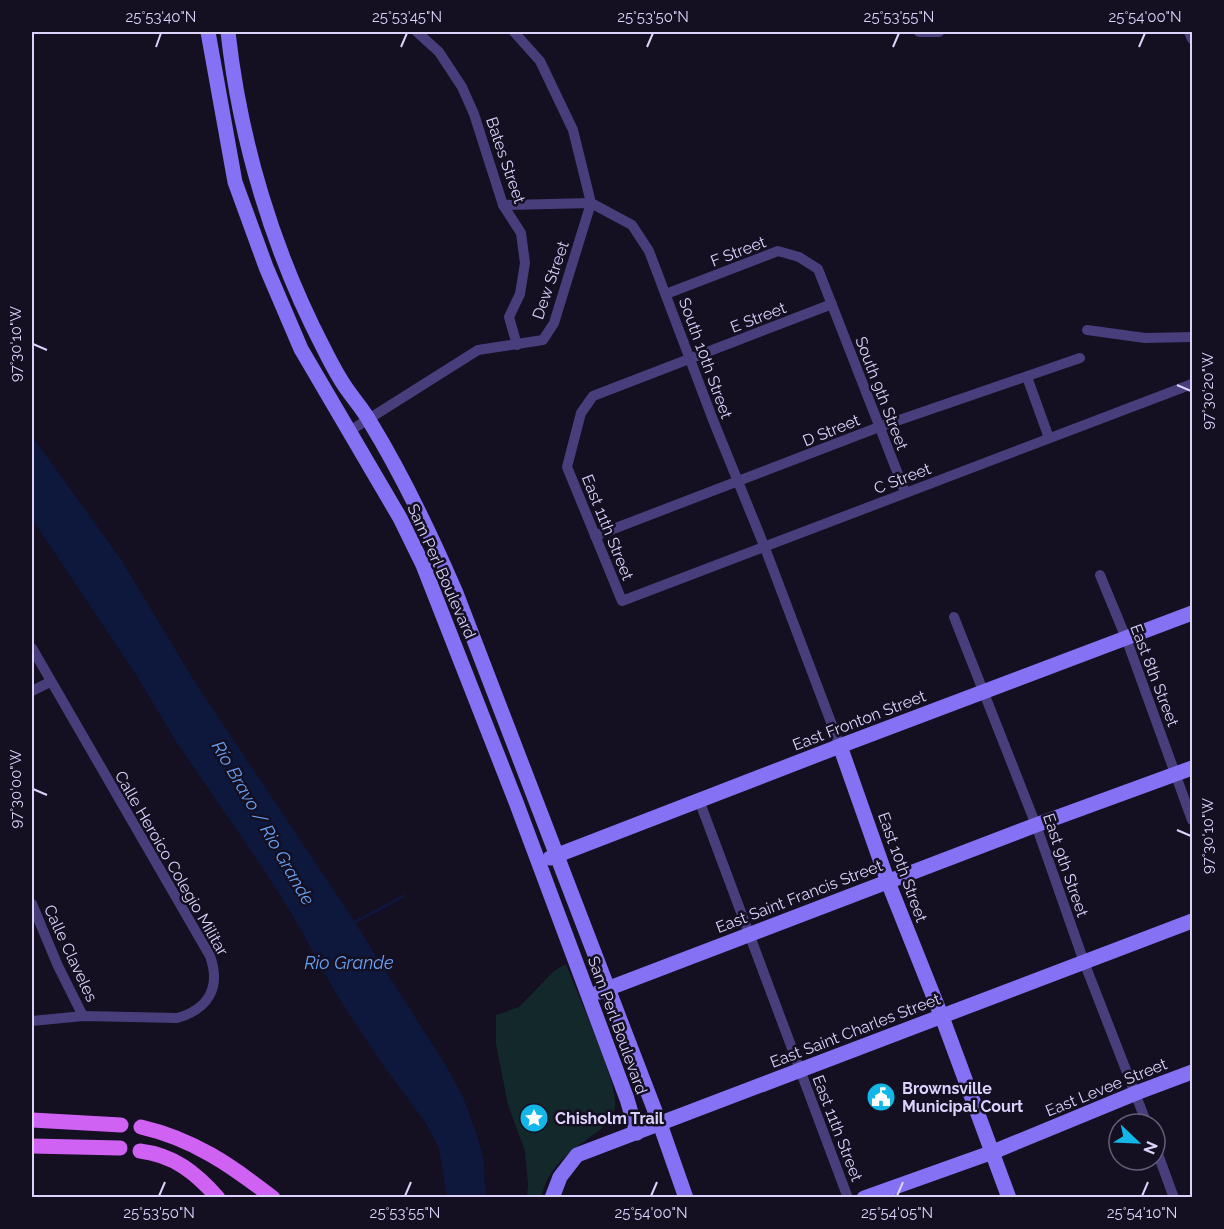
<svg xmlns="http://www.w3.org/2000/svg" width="1224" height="1229" viewBox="0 0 1224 1229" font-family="Raleway,sans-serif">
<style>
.green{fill:#13282a}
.water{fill:#0d183c}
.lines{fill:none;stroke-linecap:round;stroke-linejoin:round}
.stream{stroke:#0d183c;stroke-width:3}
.street{stroke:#483e7c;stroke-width:10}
.secondary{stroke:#8571f4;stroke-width:15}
.primary{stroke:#cf62f3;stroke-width:15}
.ticks{fill:none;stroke:#dcd2fc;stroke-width:2}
.labels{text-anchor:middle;stroke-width:5;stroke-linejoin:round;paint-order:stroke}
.street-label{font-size:16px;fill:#dcd2fc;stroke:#140f21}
.poi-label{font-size:16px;font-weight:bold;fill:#dcd2fc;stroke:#140f21;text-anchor:start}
.water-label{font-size:18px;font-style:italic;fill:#68a1f3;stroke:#140f21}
.neatline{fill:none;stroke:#dcd2fc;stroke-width:2}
.ticks-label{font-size:15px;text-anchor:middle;fill:#dcd2fc}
</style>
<rect width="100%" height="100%" fill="#140f21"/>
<path class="green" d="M566 964C576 991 619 1084 615 1107 614 1118 604 1127 596 1133 570 1151 549 1166 541 1197H527L528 1185 525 1151 508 1105 496 1044V1015L519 1007 554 971Z"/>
<path class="water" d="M32 436 120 558 198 687 349 913 448 1069 463 1097 476 1132 483 1157 486 1197H447L439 1148 425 1122 380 1061 335 992 292 914 260 864 177 743 138 678 32 519Z"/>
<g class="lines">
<path class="stream" d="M353 923 404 896"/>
<g class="street">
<path d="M417 32 439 52 462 87 474 114 503 205 521 233 525 263 520 294 509 317 517 345"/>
<path d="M919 32H939"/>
<path d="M1189 32 1192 39"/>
<path d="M503 205 591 203 632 225 649 251 713 420 765 548 840 746"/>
<path d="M666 294 778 251 799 257 818 269 905 492"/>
<path d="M832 304 593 396 581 413 567 467 622 601 1192 384"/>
<path d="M1087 330 1145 338 1192 337"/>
<path d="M1027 377 1049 438"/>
<path d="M348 432 478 350 543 340 554 323 591 203 573 130 540 61 514 32"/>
<path d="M595 536 879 427 1080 358"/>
<path d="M1100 575 1126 638 1192 820"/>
<path d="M954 617 1036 825 1084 962 1147 1124"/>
<path d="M32 648 210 956C221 987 209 1009 177 1018L83 1016 32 1021"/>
<path d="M32 691 50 682"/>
<path d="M699 800 848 1198"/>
<path d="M32 904 58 966 83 1016"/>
<path d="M1155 1146 1174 1198"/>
</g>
<g class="secondary">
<path d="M208 32 235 182 266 267 301 349 400 518 423 565 516 802 627 1099 637 1133"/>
<path d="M228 32C240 141 273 251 324 349 331 363 339 379 349 392 356 402 364 411 370 422 403 476 431 535 456 593L660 1124 686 1198"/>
<path d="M840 746 888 882 945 1025 1009 1198"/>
<path d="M550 858 840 746 1192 613"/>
<path d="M599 992 1036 825 1192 768"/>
<path d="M552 1198 560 1177 577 1155 1192 921"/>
<path d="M864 1198 993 1152 1136 1093 1192 1072"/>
</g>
<g class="primary">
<path d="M32 1120 121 1125"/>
<path d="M141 1127C193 1139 231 1165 273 1198"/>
<path d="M32 1146 120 1148"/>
<path d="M140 1151C174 1155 196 1173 218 1198"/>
</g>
</g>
<path class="ticks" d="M156 47 161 33M401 47 407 33M647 47 653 33M893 47 899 33M1139 47 1145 33M33 344 47 350M1177 385 1191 391M33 789 47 795M1177 830 1191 836M159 1196 165 1182M405 1196 411 1182M651 1196 657 1182M897 1196 903 1182M1142 1196 1148 1182"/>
<defs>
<g id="civic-disc" transform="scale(1.5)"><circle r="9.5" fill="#12b7e8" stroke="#140f21"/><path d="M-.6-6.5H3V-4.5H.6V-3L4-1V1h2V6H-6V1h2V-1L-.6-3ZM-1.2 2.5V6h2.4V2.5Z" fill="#fff"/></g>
<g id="sight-disc" transform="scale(1.5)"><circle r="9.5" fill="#12b7e8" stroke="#140f21"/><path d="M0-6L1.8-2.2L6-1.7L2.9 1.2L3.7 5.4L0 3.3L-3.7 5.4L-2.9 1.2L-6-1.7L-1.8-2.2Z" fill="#fff"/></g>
</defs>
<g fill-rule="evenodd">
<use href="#civic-disc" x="881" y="1097"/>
<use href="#sight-disc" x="534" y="1118"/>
</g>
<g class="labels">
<g class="street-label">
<text transform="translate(506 160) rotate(71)" y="6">Bates Street</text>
<text transform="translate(738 251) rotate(-21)" y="6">F Street</text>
<text transform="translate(550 280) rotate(-71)" y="6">Dew Street</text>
<text transform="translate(758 317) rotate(-21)" y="6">E Street</text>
<text transform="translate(706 358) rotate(70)" y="6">South 10th Street</text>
<text transform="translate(882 393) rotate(69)" y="6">South 9th Street</text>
<text transform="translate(831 430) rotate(-22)" y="6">D Street</text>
<text transform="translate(902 478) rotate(-21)" y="6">C Street</text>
<text transform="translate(608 527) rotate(68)" y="6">East 11th Street</text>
<text transform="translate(442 571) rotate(66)" y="6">Sam Perl Boulevard</text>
<text transform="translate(1155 675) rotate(69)" y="6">East 8th Street</text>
<text transform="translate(859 720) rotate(-21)" y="6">East Fronton Street</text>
<text transform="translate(172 863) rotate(60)" y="6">Calle Heroico Colegio Militar</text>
<text transform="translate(1066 865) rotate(71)" y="6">East 9th Street</text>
<text transform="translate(903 867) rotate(70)" y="6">East 10th Street</text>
<text transform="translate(799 896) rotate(-21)" y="6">East Saint Francis Street</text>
<text transform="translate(71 953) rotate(65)" y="6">Calle Claveles</text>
<text transform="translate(618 1025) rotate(70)" y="6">Sam Perl Boulevard</text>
<text transform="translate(855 1030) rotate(-21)" y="6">East Saint Charles Street</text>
<text transform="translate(1106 1087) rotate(-22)" y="6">East Levee Street</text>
<text transform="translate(838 1128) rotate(69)" y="6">East 11th Street</text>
</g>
<g class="poi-label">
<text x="902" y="1094">Brownsville<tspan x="902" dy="18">Municipal Court</tspan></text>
<text x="555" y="1124">Chisholm Trail</text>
</g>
<g class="water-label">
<text transform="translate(263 823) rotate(60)" y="6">Río Bravo / Rio Grande</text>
<text x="349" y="969">Rio Grande</text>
</g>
</g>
<rect width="1224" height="1229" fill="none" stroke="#140f21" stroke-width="66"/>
<g transform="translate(1137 1142) rotate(113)"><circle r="28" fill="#140f21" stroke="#645d79" stroke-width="1.5"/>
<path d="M0-4.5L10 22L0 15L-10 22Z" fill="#12b7e8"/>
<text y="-9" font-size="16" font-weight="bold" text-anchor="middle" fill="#dcd2fc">N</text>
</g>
<rect x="33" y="33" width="1158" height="1163" class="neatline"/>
<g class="ticks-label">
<text x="161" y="22">25°53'40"N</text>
<text x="407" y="22">25°53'45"N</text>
<text x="653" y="22">25°53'50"N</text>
<text x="899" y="22">25°53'55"N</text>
<text x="1145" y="22">25°54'00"N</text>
<text transform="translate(16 344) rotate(-90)" y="5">97°30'10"W</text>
<text transform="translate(1208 391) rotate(-90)" y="5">97°30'20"W</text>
<text transform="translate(16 789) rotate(-90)" y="5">97°30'00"W</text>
<text transform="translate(1208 836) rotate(-90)" y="5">97°30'10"W</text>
<text x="159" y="1218">25°53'50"N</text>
<text x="405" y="1218">25°53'55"N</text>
<text x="651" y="1218">25°54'00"N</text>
<text x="897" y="1218">25°54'05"N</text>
<text x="1142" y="1218">25°54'10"N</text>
</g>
</svg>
